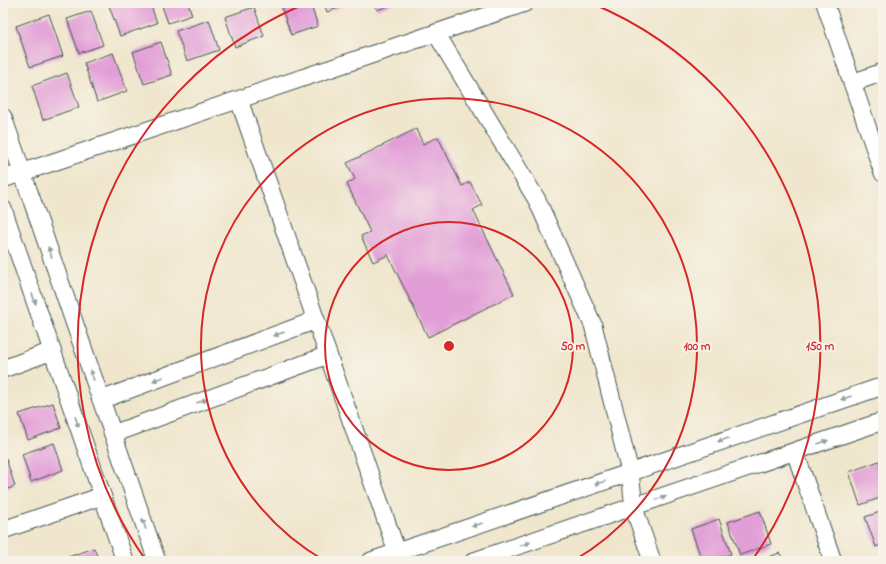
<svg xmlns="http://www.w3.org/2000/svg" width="886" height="564" viewBox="0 0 886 564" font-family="'Indie Flower',sans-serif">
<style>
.building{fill:#e29ed7}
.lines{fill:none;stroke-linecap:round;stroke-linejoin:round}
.minor-casing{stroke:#3e564b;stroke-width:19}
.minor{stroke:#fff;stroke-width:17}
.oneway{fill:#8f9e9a}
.ring{fill:none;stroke:#d62828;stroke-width:2}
.centre{fill:#d62828;stroke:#f7f3e8;stroke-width:2}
.ring-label{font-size:12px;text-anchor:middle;font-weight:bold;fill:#d62828;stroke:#f7f3e8;stroke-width:4;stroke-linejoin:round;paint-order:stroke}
</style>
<rect width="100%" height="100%" fill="#f7f3e8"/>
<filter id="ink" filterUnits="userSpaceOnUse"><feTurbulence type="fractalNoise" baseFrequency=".025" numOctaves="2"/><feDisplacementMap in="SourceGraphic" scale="8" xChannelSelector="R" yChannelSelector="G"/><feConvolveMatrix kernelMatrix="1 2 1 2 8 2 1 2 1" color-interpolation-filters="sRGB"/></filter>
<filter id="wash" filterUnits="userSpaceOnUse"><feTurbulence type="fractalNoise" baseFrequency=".012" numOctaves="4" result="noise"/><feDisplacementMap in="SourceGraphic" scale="16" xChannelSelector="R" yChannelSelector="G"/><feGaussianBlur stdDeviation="0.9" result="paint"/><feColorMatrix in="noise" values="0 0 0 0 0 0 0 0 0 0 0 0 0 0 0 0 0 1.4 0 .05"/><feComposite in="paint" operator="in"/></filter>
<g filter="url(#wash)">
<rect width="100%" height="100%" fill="#f0e6cd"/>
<g id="blocks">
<g class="building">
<path d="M108 3H150L157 23 120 36Z"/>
<path d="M161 3H188L192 15 168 23Z"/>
<path d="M280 3H310L318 26 291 35Z"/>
<path d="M324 3H352L327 12Z"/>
<path d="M374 3H397L377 10Z"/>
<path d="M254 7 264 36 235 47 225 17Z"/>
<path d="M91 11 103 45 79 53 67 19Z"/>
<path d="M49 14 63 56 30 67 16 26Z"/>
<path d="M209 20 219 50 187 61 176 31Z"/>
<path d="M161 42 172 75 144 84 133 52Z"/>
<path d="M113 53 127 91 97 102 84 63Z"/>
<path d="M67 73 79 107 43 120 32 86Z"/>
<path d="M416 129 423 144 438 137 462 186 470 182 482 205 473 210 514 294 428 337 388 255 373 262 361 236 370 232 347 184 355 179 347 163Z"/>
<path d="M53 403 61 428 28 440 19 414Z"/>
<path d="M54 443 63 470 31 482 22 454Z"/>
<path d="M6 459 15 486 3 491V460Z"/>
<path d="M879 461 883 472V497L860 505 849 472Z"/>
<path d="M760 511 771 544 740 555 728 522Z"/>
<path d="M883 511V544L876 547 865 517Z"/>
<path d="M719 519 731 554 709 561H702L691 529Z"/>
<path d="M94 548 99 561H57Z"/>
<path d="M780 553 783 561H757Z"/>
</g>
</g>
</g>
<g filter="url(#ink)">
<use href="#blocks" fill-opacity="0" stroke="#3e564b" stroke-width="1"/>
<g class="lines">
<g class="minor-casing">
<g id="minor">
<path d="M825 3 883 173"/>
<path d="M436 33 537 200 593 325 630 472 634 508 652 561"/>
<path d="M852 83 883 72"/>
<path d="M239 100 397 552"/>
<path d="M3 117 157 561"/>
<path d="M3 179 525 3"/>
<path d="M3 209 125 561"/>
<path d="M3 369 52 351"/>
<path d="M101 400 316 320"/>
<path d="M113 434 328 355"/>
<path d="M795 452 833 561"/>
<path d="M3 530 102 496"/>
<path d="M371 561 883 386"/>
<path d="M474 561 883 421"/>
</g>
</g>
<use href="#minor" class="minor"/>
</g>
<defs><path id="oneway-solid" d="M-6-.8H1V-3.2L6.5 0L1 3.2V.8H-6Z"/></defs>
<g class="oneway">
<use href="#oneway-solid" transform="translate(50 252) rotate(-109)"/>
<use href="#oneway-solid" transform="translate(34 299) rotate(71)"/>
<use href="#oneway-solid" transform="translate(279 334) rotate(160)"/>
<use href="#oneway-solid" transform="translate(92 375) rotate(-109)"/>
<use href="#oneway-solid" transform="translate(158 379) rotate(160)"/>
<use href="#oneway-solid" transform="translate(846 398) rotate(161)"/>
<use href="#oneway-solid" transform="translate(202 401) rotate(-20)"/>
<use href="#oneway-solid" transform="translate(77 422) rotate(71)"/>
<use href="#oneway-solid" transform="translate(723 440) rotate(161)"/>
<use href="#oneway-solid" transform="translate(823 442) rotate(-19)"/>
<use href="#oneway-solid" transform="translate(600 483) rotate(161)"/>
<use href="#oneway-solid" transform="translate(661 498) rotate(-19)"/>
<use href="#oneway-solid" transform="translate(144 524) rotate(-109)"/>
<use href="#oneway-solid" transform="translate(477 525) rotate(161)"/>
<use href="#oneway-solid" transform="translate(525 544) rotate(-18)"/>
</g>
</g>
<g class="ring">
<circle cx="449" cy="346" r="124"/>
<path d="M325 561A248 248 0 1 1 573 561"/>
<path d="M145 559A371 371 0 0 1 307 3M591 3A371 371 0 0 1 753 559"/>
</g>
<circle cx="449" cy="346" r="6" class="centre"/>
<g class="ring-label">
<text x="573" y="350">50 m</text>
<text x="697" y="350">100 m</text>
<text x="820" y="350">150 m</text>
</g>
<rect width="886" height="564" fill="none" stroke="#f7f3e8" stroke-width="16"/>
</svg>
